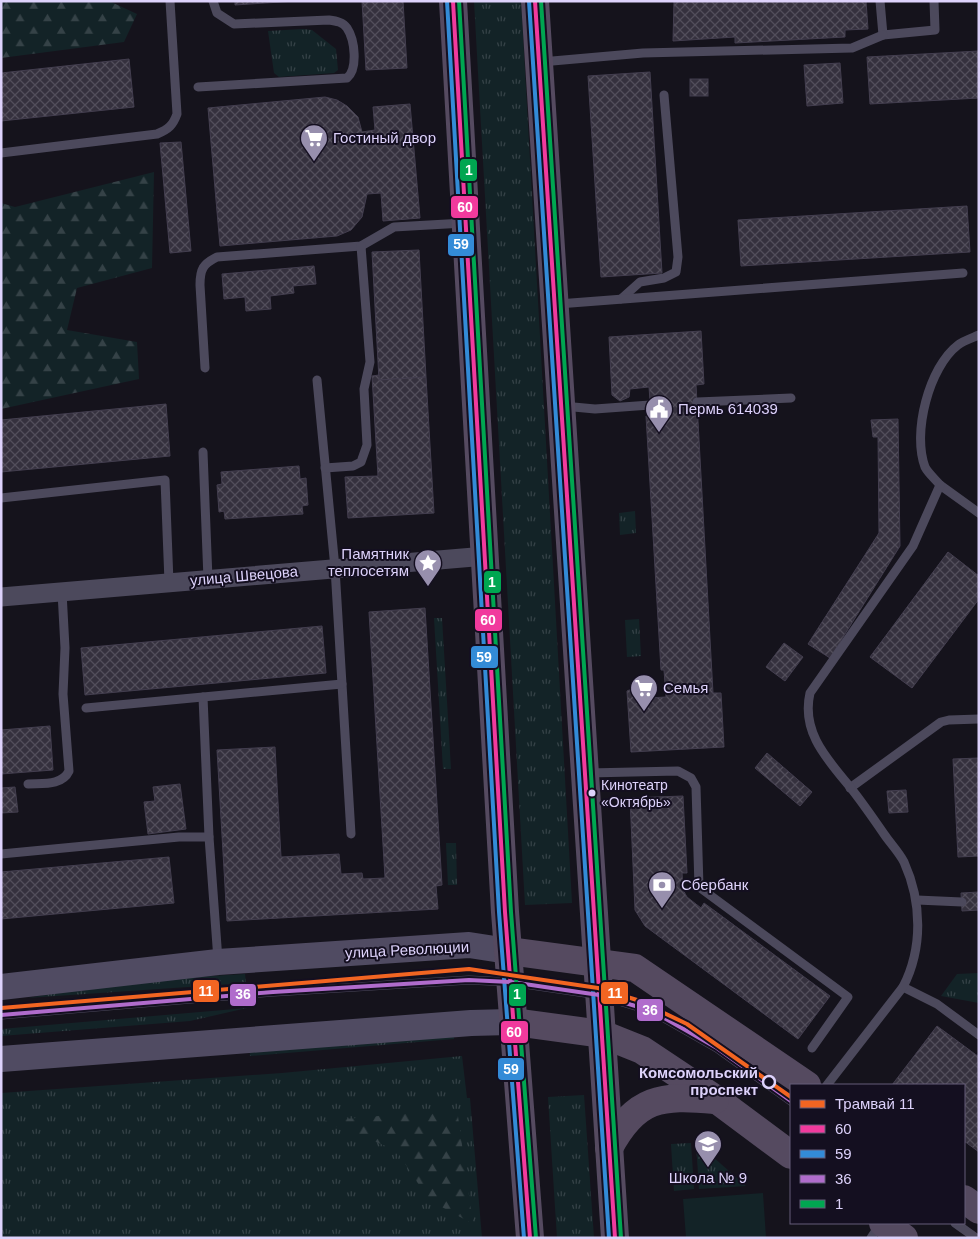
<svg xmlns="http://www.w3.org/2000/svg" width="980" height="1239" viewBox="0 0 980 1239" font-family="Helvetica,sans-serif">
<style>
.grass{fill:url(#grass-tufts)}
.forest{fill:url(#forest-firs)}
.pitch{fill:#132327}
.building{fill:url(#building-cross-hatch);stroke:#433e4f}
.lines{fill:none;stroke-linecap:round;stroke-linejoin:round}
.service{stroke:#4c495c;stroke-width:9}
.minor{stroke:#4c495c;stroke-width:19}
.secondary{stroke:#504b62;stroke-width:26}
.primary{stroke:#554a60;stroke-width:28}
.bus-1-casing{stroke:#140f20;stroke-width:8}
.bus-2-casing{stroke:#140f20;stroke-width:8}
.bus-3-casing{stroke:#140f20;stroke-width:8}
.bus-4-casing{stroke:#140f20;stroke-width:8}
.bus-1{stroke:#f13a9d;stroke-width:4}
.bus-2{stroke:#338bd7;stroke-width:4}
.bus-3{stroke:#b06ccc;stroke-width:4}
.bus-4{stroke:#00a651;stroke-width:4}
.tram-1-casing{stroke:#140f20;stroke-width:8}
.tram-1{stroke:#f26522;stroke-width:4}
.bus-dot{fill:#ddd2fb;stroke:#140f20;stroke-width:2}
.stop-dot{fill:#140f20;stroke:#ddd2fb;stroke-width:2.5}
.labels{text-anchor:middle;stroke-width:4;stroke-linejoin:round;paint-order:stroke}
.bus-label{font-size:14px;fill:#ddd2fb;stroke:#140f20;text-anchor:start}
.poi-label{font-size:15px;fill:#ddd2fb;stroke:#140f20;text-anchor:start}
.street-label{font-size:15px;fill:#ddd2fb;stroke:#140f20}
.stop-label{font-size:15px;font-weight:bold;fill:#ddd2fb;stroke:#140f20;text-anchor:end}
.line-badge{stroke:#140f20;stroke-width:2}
.badge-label{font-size:14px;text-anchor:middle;font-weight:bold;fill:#fff}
</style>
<defs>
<pattern id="grass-tufts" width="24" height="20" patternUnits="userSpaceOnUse" patternTransform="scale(1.25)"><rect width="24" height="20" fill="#132327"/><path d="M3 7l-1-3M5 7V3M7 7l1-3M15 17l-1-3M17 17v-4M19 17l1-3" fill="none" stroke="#354247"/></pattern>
<pattern id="forest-firs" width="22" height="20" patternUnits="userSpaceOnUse" patternTransform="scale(1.25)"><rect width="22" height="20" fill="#132327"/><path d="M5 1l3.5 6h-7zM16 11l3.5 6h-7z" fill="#354247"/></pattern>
<pattern id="building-cross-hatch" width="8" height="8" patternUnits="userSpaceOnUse" patternTransform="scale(1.25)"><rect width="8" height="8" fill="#35313e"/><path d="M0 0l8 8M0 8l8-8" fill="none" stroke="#524e5b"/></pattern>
</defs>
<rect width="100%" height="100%" fill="#15131c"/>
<g class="grass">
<path d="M474 1H521L572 903 525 905Z"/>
<path d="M303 29 312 30 336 49 338 70 334 73 279 77 274 73 268 31Z"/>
<path d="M635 511 636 533 620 535 619 513Z"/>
<path d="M434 618H442L451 769H443Z"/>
<path d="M639 619 641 656 627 657 625 620Z"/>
<path d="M446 843H456L457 885H448Z"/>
<path d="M979 973V1003L941 996 957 974Z"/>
<path d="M245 974 246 983 27 998 127 981Z"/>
<path d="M247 1008 190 1021 1 1036V1029Z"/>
<path d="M453 1028 454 1039 250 1056 249 1045Z"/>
<path d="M462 1056 467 1098H470L482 1238H1V1093L282 1073Z"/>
<path d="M584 1095 594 1238H557L548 1097Z"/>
<path d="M696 1142 746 1186 699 1189Z"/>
<path d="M691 1143 694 1189 674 1191 671 1144Z"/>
</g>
<g class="forest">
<path d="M1 1H109L137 14 124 42 1 58Z"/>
<path d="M154 172 152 268 77 288 67 330 137 342 139 379 1 409V203L15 207Z"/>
<path d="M457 1109 473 1224 429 1200 396 1150 323 1121Z"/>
</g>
<path class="pitch" d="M763 1193 766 1237 686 1238 683 1199Z"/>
<g class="building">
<path d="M235 1H296L235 5Z"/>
<path d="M362 1H403L407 68 366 70Z"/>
<path d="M674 1H866L868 29 845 30V37L735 43V37L673 41Z"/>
<path d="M979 51V98L870 104 867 57Z"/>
<path d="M129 59 134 107 1 121V73Z"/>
<path d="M840 63 843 103 807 106 804 65Z"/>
<path d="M650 72 662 273 601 277 588 76Z"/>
<rect x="690" y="79" width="18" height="17"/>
<path d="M325 97 337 100 347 106 358 117 362 132 375 130 373 107 410 104 420 218 383 221 381 193 367 194 362 217 351 230 337 236 220 246 208 108Z"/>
<path d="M181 142 191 251 170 253 160 143Z"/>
<path d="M967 206 970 252 741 266 738 220Z"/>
<path d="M419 250 426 377 379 380 372 252Z"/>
<path d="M314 266 316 284 293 286 294 293 270 296 271 309 246 311 245 297 224 299 222 274Z"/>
<path d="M701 331 704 384 696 385 713 693H721L724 747 631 752 627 691 636 687 645 690 648 698 666 697 664 670H661L646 416 651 415 649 387 630 389 629 397 620 401 612 395 609 337Z"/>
<path d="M379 375V380L426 377 434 513 348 518 345 477 378 476 372 376Z"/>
<path d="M166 404 170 456 1 472V420Z"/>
<path d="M898 419 900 546 830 658 808 644 879 533 878 437H873L871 420Z"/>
<path d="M299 466 300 479 306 478 308 505 302 506 303 514 225 519 224 511 219 512 217 485 222 484 221 472Z"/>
<path d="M948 552 979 576V599L912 688 870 657Z"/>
<path d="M425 608 442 885 436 886 438 909 227 921 217 750 275 747 281 857 339 854 341 874 362 873 363 879 385 878 369 612Z"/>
<path d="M322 626 326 673 85 695 81 648Z"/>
<path d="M784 643 803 657 785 681 766 667Z"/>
<path d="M50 726 53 770 1 774V730Z"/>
<path d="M767 753 812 792 800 806 755 768Z"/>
<path d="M979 758V856L958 857 953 759Z"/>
<path d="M180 784 186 829 148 834 144 802 155 801 153 787Z"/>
<path d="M15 787 18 812 1 813V788Z"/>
<path d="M906 790 908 812 889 813 887 791Z"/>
<path d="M683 796 687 873H682L683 890 687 897 701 908 704 903 830 996 798 1039 645 926 635 910 630 798Z"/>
<path d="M169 857 174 903 1 919V872Z"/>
<path d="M979 892V910L962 911 961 893Z"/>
<path d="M937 1026 979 1057V1152L964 1141V1085H892Z"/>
</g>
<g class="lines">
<g class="service">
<path d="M880 1 883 35 935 30 934 1"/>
<path d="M541 62 643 53 852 48 883 35"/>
<path d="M198 87 347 78C358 69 355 40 347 28 343 22 336 21 329 20L234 24 217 13 213 1"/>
<path d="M1 153 157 134C169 129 173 125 177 114L170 1"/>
<path d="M621 299 640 282 664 278 676 272 678 257 664 95"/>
<path d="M558 304 963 273"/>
<path d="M205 368 200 285C200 269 203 264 217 257L361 246 394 227 464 223"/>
<path d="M317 380 335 568 351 834"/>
<path d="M697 402 791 398"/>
<path d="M563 406 595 409 650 405"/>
<path d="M203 452 208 579"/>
<path d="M325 468 353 466 361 462 367 445 364 389 370 362 361 246"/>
<path d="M940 485 979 513"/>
<path d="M1 498 165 480 169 582"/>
<path d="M203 697 209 837"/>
<path d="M86 708 342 684"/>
<path d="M588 773 678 771 691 778 696 787 699 887 848 997 812 1048"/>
<path d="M28 784C42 783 62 786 69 771L63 694 65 648 62 592"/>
<path d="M850 788 941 722 949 720 979 719"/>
<path d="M1 854 179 837H209L218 960"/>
<path d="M917 900 962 902"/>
<path d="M903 987 937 1004 979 1035"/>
<path d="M1 1015 273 992 469 980 511 982 599 995 652 1011 717 1048 791 1101"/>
<path d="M827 1085 903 987C923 948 922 902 904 862 899 852 890 843 884 834 873 818 862 802 850 787 827 759 801 732 810 693L913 546 940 485C935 479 928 473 925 467 912 433 929 367 958 345 963 341 972 338 979 335"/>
<path d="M955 1223 976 1238"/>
<path d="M871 1238 881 1223"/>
</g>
<path class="minor" d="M1 597 486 556"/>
<g class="secondary">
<path d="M1 987 218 962 469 945 508 951"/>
<path d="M1 1059 471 1023 514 1022"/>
</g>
<g class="primary">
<path d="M453 1 505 912 530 1238"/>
<path d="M535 1 615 1238"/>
<path d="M508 951 635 968 807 1085"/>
<path d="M514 1022 602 1034 642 1050 717 1100 791 1155"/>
<path d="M609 1148C636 1097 661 1095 715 1100"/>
<path d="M964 1199 979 1210"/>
<path d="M883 1223 904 1238"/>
</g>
<g class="bus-1-casing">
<g id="bus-1">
<path d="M453 1 505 912 530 1238"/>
<path d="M535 1 615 1238"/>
</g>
</g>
<g class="bus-2-casing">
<g id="bus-2">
<path d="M447 1 499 912 524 1238"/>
<path d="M529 1 609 1238"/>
</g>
</g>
<g class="bus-3-casing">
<path id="bus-3" d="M1 1015 273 992 469 980 511 982 599 995 652 1011 717 1048 791 1101"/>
</g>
<g class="bus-4-casing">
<g id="bus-4">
<path d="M459 1 511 912 536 1238"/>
<path d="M541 1 621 1238"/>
</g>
</g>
<use href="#bus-1" class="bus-1"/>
<use href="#bus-2" class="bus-2"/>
<use href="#bus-3" class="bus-3"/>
<use href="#bus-4" class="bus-4"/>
<g class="tram-1-casing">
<path id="tram-1" d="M1 1008 469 969 598 988 637 1000 687 1024 791 1097"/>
</g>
<use href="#tram-1" class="tram-1"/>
</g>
<defs>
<g id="supermarket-pin" transform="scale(1.4375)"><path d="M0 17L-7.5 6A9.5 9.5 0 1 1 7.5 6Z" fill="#978fad" stroke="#140f20"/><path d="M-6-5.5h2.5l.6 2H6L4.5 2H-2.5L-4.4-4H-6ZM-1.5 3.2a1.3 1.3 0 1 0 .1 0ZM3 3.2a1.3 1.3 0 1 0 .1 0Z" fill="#fff"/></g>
<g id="civic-pin" transform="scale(1.4375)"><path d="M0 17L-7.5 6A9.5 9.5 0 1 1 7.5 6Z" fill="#978fad" stroke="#140f20"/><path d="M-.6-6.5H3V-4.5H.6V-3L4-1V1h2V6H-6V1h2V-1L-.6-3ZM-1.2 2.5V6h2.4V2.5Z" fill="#fff"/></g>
<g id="sight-pin" transform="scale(1.4375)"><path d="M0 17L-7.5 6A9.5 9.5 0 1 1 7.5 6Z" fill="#978fad" stroke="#140f20"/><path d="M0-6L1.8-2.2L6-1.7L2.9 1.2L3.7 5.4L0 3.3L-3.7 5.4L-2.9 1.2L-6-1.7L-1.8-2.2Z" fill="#fff"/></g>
<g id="bank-pin" transform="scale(1.4375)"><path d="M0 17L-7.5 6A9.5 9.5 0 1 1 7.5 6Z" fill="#978fad" stroke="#140f20"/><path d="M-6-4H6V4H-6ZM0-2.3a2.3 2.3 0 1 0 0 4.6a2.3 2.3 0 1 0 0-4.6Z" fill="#fff"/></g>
<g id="school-pin" transform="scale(1.4375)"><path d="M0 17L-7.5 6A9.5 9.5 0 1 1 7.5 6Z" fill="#978fad" stroke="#140f20"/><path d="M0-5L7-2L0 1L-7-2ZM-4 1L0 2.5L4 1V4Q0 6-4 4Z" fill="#fff"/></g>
</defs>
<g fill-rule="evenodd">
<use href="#supermarket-pin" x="314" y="138"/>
<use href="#civic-pin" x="659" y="409"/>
<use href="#sight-pin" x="428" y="563"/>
<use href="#supermarket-pin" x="644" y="688"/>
<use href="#bank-pin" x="662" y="885"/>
<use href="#school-pin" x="708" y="1144"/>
</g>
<circle class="bus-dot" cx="592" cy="793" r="4.5"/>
<circle class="stop-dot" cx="769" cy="1082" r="6"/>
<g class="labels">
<g class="bus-label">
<text x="601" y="790">Кинотеатр<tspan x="601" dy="17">«Октябрь»</tspan></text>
</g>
<g class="poi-label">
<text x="333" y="143">Гостиный двор</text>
<text x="678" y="414">Пермь 614039</text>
<text x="409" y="559" text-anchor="end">Памятник<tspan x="409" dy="17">теплосетям</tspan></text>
<text x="663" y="693">Семья</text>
<text x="681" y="890">Сбербанк</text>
<text x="708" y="1183" text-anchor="middle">Школа № 9</text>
</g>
<g class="street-label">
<text transform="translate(244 576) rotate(-5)" y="5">улица Швецова</text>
<text transform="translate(407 950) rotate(-3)" y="5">улица Революции</text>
</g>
<g class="stop-label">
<text x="758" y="1078">Комсомольский<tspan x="758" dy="17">проспект</tspan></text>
</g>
</g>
<g class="line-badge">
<rect x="459" y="158" width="19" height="24" rx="5" fill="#00a651"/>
<rect x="450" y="195" width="29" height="24" rx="5" fill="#f13a9d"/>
<rect x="447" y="233" width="28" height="24" rx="5" fill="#338bd7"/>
<rect x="483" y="570" width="19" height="24" rx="5" fill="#00a651"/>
<rect x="474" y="608" width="29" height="24" rx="5" fill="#f13a9d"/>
<rect x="470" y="645" width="29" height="24" rx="5" fill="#338bd7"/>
<rect x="192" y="979" width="28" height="24" rx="5" fill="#f26522"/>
<rect x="600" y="981" width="29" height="24" rx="5" fill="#f26522"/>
<rect x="229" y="983" width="28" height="24" rx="5" fill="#b06ccc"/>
<rect x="508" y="983" width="19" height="24" rx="5" fill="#00a651"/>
<rect x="636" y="998" width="28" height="24" rx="5" fill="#b06ccc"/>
<rect x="500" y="1020" width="29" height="24" rx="5" fill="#f13a9d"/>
<rect x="497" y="1057" width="28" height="24" rx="5" fill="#338bd7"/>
</g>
<g class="badge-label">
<text x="469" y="175">1</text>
<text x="465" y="212">60</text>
<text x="461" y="249">59</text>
<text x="492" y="587">1</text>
<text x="488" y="625">60</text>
<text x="484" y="662">59</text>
<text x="206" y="996">11</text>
<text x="615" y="998">11</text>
<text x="243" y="999">36</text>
<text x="517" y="999">1</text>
<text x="650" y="1015">36</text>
<text x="514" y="1037">60</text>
<text x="511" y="1074">59</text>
</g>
<rect width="980" height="1239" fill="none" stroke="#ddd2fb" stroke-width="5"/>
<rect x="790" y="1084" width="175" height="140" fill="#140f20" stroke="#645d78"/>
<rect x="800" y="1100" width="25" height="8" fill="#f26522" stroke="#645d78"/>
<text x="835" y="1109" font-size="15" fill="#ddd2fb">Трамвай 11</text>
<rect x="800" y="1125" width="25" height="8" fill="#f13a9d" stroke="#645d78"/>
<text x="835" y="1134" font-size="15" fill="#ddd2fb">60</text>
<rect x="800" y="1150" width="25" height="8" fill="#338bd7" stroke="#645d78"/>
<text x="835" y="1159" font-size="15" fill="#ddd2fb">59</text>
<rect x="800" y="1175" width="25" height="8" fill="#b06ccc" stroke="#645d78"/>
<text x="835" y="1184" font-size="15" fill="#ddd2fb">36</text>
<rect x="800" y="1200" width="25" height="8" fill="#00a651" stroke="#645d78"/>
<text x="835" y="1209" font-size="15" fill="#ddd2fb">1</text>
</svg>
